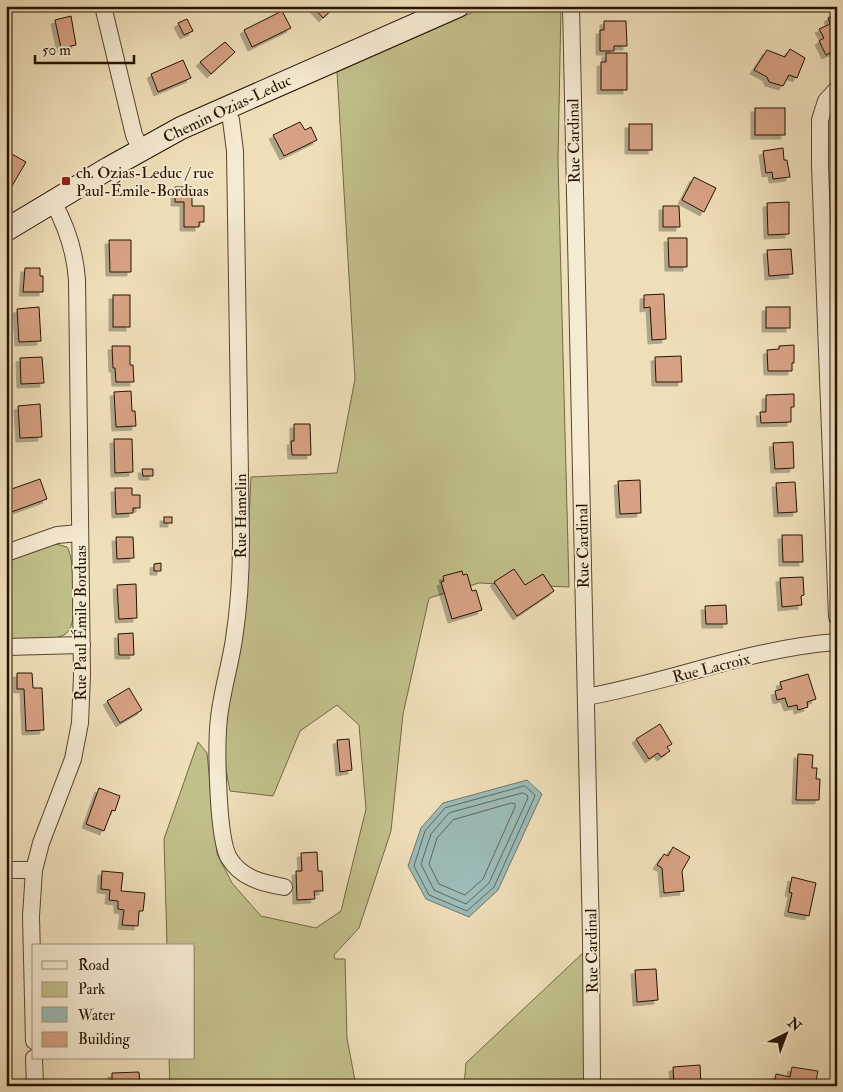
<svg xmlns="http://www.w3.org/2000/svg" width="843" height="1092" viewBox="0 0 843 1092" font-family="'IM FELL Double Pica',serif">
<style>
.green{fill:#c1bf8a;stroke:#726945}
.water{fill:#9cbbb8;stroke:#6c786e}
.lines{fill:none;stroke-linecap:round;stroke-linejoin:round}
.shore{stroke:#60675c;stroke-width:1}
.building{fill:#d7a284;stroke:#241300;filter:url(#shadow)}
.street-casing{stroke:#57462e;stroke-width:18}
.secondary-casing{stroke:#241300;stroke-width:24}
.street{stroke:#f5ead2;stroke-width:16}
.secondary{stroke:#f5ead2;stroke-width:22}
.poi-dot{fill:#8f2418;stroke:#f5ead2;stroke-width:2}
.labels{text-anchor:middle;stroke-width:4;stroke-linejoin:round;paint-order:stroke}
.street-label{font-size:16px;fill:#241300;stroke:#f5ead2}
.poi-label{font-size:16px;fill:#241300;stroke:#f5ead2;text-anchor:start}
</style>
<defs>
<filter id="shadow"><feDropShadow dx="-4" dy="4" stdDeviation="0" flood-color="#0004"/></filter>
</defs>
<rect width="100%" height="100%" fill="#efdfb9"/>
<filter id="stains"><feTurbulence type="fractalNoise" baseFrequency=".004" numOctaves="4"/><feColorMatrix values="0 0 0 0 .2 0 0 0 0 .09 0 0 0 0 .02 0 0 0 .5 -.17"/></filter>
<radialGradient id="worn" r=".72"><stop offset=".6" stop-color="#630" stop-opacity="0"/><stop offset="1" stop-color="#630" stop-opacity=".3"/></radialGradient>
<g class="green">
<path d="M487 6H561L558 160 569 587 479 583 429 598 403 714 391 831 359 928 334 955 335 959H345L347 1038 356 1086H170L169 1058H194V946H167L164 839 198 742 207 753 217 854 232 883 261 916 316 928 341 911 366 809 359 725 337 705 300 731 273 796 230 791 223 754 224 725 246 578 251 477 337 473 355 379 337 72Z"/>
<path d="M56 544 67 547C74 555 75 611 72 623 71 627 68 633 64 635 50 642 22 638 6 639V560Z"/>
<path d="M584 952 587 1086H464L466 1063Z"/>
</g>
<path class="water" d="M527 780 542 794 498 890 469 917 426 899 408 866 421 828 443 803Z"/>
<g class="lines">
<g class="shore">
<path d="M525 786 534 794 535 796 494 887 467 911 429 895 414 866 425 831 445 808Z"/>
<path d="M523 793 527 795 528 798 489 883 466 904 434 890 421 864 431 834 449 813Z"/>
<path d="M512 803 515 804V807L483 879 465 895 439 884 429 864 437 838 453 820Z"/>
</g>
</g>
<g class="building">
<path d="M312 6H336L323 18Z"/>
<path d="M282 11 291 28 252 47 244 30Z"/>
<path d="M835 14 837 18V50L826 55 819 41 824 38 819 29 830 24 828 18Z"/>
<path d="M71 16 76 45 61 48 55 20Z"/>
<path d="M187 19 193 31 184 35 178 23Z"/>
<path d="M604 21H626L627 46H614V51H600V30H604Z"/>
<path d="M225 42 235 52 211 74 200 62Z"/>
<path d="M790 49 805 58 797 78 789 75 783 86 769 82 767 77 754 70 767 50 785 57Z"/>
<path d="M606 53H627V90H601V62H606Z"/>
<path d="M183 60 191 78 158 92 151 74Z"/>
<rect x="755" y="108" width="30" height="27"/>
<path d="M300 122 305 130 311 127 317 140 284 156 273 135Z"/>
<rect x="629" y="124" width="23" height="26"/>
<path d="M783 148 784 160H787L790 177 773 179 772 172 766 173 763 151Z"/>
<path d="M10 153 26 162 9 191 6 190V159Z"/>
<path d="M694 177 716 188 704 212 682 200Z"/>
<path d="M175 187H192V206H204V222H199V227H184V202H175Z"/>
<path d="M789 202V234L768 235 767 203Z"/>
<path d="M663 206H679L680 227H663Z"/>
<path d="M668 238H687V267H669Z"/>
<path d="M109 240H131V272H110Z"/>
<path d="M791 249 793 274 769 276 767 250Z"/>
<path d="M25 268H40V276H43V292H23Z"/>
<path d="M664 294 666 339 652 340 650 307 644 308V295Z"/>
<rect x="113" y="295" width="17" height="32"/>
<path d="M39 307 41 341 19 342 17 309Z"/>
<rect x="766" y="307" width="24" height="21"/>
<path d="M794 345V363H792V371H768L767 350 779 349V346Z"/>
<path d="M112 346H130V365H133L134 382H116L115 368H113Z"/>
<path d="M681 356 682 382H656L655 357Z"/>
<path d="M42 357 44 383 21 384 20 358Z"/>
<path d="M131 391 132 411H135L136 426 116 427 114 392Z"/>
<path d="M794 394V407H791V422L761 423 760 412H766V395Z"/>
<path d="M40 404 42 437 20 438 18 406Z"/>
<path d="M294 424H310L311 455H292L291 441H294Z"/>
<path d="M114 439H132L133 472 115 473Z"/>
<path d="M793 442 794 468 775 469 773 443Z"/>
<path d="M142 469H153V476H143Z"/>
<path d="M40 479 47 499 6 514V491Z"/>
<path d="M640 480 641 513 620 514 618 481Z"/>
<path d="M795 482 797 512 778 513 776 483Z"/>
<path d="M115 488H132V495H140V508H133V513L116 514Z"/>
<rect x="164" y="517" width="8" height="6"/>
<path d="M782 535H802L803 562H783Z"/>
<path d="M116 537H133L134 558 117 559Z"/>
<path d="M161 563V571H154V564Z"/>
<path d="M514 569 525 585 543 574 554 591 517 616 494 582Z"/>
<path d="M462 571 463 575 467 574 472 591 476 590 482 610 452 619 441 582 444 581 443 576Z"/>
<path d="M803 577 804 595 801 596 802 605 782 607 780 578Z"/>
<path d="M136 584 137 618 119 619 117 585Z"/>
<path d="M726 605 727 624H706L705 606Z"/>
<path d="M133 633 134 655H119L118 634Z"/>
<path d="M17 673H32L33 688H42L44 730 26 731 24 689H17Z"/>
<path d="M808 674 816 699 807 702 808 707 798 710 797 705 788 707 785 698 777 700 775 691 782 689 780 682Z"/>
<path d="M129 688 142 710 120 723 107 701Z"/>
<path d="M660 724 672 744 667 747 670 751 661 757 658 753 649 759 636 739Z"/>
<path d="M349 739 352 770 340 772 337 740Z"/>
<path d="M798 754 813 755 812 768H817L816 779H820L819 800H796Z"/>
<path d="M99 788 120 796 115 811 112 810 104 831 86 824Z"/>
<path d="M673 847 690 857 682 871 684 891 664 893 662 868 657 865 664 854 668 856Z"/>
<path d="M317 852 318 871H322L323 891H314L315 899 297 900 296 871H302L301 853Z"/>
<path d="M102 871 123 873 121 891 145 893 143 911H139L138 926 122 925 124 910 118 909V901L109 900 110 890 101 889Z"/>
<path d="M792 877 816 883 809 916 788 912 792 893 789 892Z"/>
<path d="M656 969 658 1000 637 1002 635 970Z"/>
<path d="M700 1065 701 1085 674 1086 673 1067Z"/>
<path d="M792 1067 818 1071 815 1086H774L776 1074 790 1077Z"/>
<path d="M139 1072 140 1086H112V1073Z"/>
</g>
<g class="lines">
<g class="street-casing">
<g id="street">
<path d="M103 6 134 135 141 150"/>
<path d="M571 6 591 939 592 1086"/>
<path d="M837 89 826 101 820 120V165L837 617"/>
<path d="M225 108 231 120 235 151 241 541C241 574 239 607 234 639 230 666 222 691 219 718 216 743 217 837 229 858 241 878 262 883 284 887"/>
<path d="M6 553 57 535 79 533"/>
<path d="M6 647 82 645"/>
<path d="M586 697C670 682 751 648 837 642"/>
<path d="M6 870H34"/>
<path d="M34 1041 31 916 34 870 41 843 73 759 80 723 82 675 77 280C75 252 67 227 53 202"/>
<path d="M34 1058 35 1086"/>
</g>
</g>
<g class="secondary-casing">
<path id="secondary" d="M6 230 109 168 181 128 458 6"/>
</g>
<use href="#street" class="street"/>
<use href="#secondary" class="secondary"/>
</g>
<rect class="poi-dot" x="61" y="176" width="10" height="10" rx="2.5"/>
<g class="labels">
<g class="street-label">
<text transform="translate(227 108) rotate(-25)" y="6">Chemin Ozias-Leduc</text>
<text transform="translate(573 141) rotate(-91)" y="6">Rue Cardinal</text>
<text transform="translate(240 516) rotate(-90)" y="6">Rue Hamelin</text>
<text transform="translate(582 546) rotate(-91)" y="6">Rue Cardinal</text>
<text transform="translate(80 623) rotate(-90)" y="6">Rue Paul Émile Borduas</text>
<text transform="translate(711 667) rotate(-14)" y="6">Rue Lacroix</text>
<text transform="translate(591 951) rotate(-91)" y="6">Rue Cardinal</text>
</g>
<g class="poi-label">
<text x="76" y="178">ch. Ozias-Leduc / rue<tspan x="76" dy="18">Paul-Émile-Borduas</tspan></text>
</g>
</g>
<rect width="843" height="1092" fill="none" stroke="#efdfb9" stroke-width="25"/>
<rect x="8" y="8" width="828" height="1077" fill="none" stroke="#241300" stroke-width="2.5"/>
<rect x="12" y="12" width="818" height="1067" fill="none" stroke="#241300"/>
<rect x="32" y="944" width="162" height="115" fill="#f5ead2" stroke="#a1947e"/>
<rect x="42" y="961" width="25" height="8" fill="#f5ead2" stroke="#a1947e"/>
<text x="78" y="970" font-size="15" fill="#241300">Road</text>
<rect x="42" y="982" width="25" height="15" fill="#c1bf8a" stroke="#a1947e"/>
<text x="78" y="994" font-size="15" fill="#241300">Park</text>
<rect x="42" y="1007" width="25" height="15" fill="#9cbbb8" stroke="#a1947e"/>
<text x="78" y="1020" font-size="15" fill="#241300">Water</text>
<rect x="42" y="1032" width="25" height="15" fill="#d7a284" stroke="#a1947e"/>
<text x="78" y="1044" font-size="15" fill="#241300">Building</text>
<g transform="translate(786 1034) rotate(42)" stroke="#f5ead2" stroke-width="4" paint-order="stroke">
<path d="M0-4L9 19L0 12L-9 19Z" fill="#241300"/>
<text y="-8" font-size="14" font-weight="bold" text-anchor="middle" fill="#241300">N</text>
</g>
<path d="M35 55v8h99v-8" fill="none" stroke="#241300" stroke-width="2.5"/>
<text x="42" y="55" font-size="15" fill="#241300" stroke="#f5ead2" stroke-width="4" paint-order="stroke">50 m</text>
<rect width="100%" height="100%" filter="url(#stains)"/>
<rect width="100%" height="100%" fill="url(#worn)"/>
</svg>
